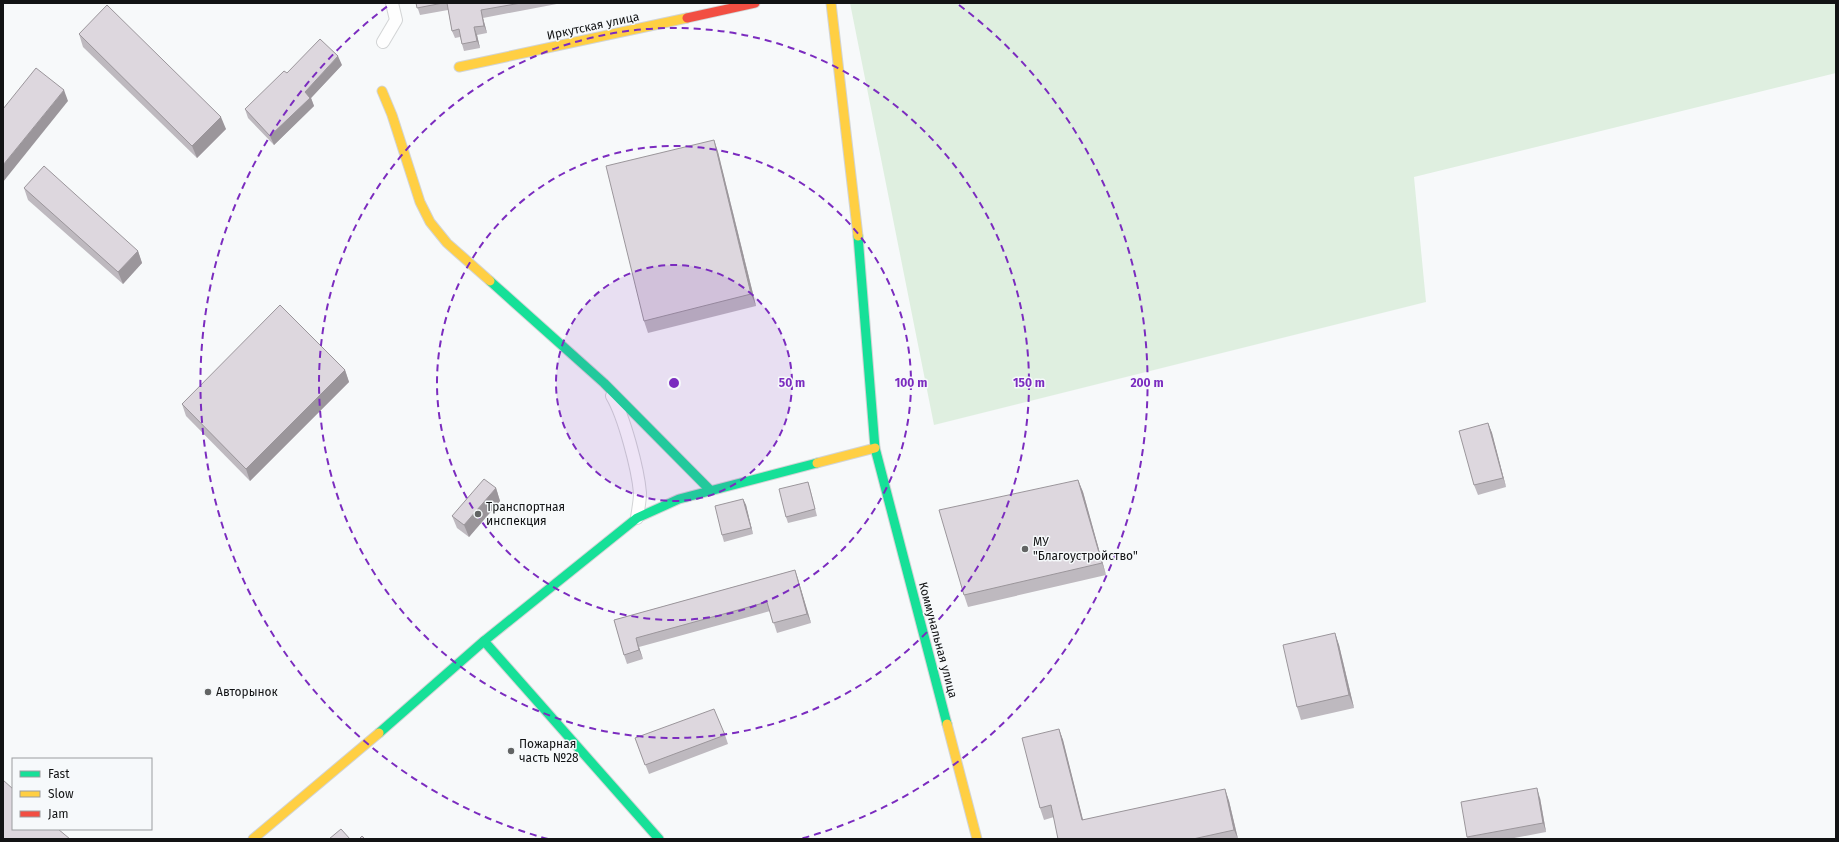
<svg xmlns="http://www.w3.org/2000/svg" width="1839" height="842" viewBox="0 0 1839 842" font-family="'Fira Sans',sans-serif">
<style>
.green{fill:#dfefe0}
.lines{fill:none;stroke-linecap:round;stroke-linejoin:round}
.street-casing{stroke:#d2d4d5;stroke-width:14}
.fast-casing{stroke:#d2d4d5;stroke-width:11}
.slow-casing{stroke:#d2d4d5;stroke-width:11}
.jam-casing{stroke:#d2d4d5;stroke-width:11}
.street{stroke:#fefefe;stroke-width:12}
.fast{stroke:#16e098;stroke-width:9}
.slow{stroke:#ffcf43;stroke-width:9}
.jam{stroke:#f24e42;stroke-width:9}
.wall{fill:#beb9bf}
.shaded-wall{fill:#9b969b}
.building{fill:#ddd7de;stroke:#9b969b}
.ring{fill:none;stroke:#7b2cbf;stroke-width:2;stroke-dasharray:7 5}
.poi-dot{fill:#626464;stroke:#f6f9fb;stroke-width:1.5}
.labels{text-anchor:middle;stroke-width:3;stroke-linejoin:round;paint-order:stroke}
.street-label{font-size:12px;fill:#121314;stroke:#f6f9fb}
.poi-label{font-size:12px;fill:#121314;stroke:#f6f9fb;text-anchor:start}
.centre{fill:#7b2cbf;stroke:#f6f9fb;stroke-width:2}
.ring-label{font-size:12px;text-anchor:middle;font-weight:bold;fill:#7b2cbf;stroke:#f6f9fb;stroke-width:3;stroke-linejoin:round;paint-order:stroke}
</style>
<rect width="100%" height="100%" fill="#f7f9fa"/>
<path class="green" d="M850 3H1836V73L1414 177 1426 302 934 425Z"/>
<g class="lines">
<g class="street-casing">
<g id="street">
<path d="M383 42 396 20 392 3"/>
<path d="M612 396C624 416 638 469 640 493 640 501 638 510 637 518"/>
</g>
</g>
<g class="fast-casing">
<g id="fast">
<path d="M858 236 875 448 947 724"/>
<path d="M490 281 604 383 710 490"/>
<path d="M484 641 659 839"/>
<path d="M379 733 484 641 637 518 679 499 817 463"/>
</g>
</g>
<g class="slow-casing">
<g id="slow">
<path d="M831 3 858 236"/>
<path d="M459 67 687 18"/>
<path d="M382 91 392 115 420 202 430 222 447 243 490 281"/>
<path d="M817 463 875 448"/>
<path d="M947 724 977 839"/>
<path d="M253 839 379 733"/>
</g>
</g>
<g class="jam-casing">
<path id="jam" d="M687 18 755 3"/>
</g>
<use href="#street" class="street"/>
<use href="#fast" class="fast"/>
<use href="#slow" class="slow"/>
<use href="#jam" class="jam"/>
</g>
<g class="wall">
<path d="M416 3H562L483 18 487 33 477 35 480 48 464 51 460 37 455 38 452 31 448 10 420 15Z"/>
<path d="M79 34 226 129 197 158 83 47Z"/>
<path d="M342 65 311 98 314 106 274 145 248 118 245 109Z"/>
<path d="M714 140 718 152 756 306 648 333 644 321Z"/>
<path d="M24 188 138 251 142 263 123 284 28 200Z"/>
<path d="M345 370 349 382 250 481 186 416 182 404Z"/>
<path d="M1488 423 1492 433 1506 487 1478 495 1474 485Z"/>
<path d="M1078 480 1083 492 1106 575 968 607 964 595Z"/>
<path d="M808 482 810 488 817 516 788 523 786 517Z"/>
<path d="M496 488 500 501 469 537 457 528 452 516Z"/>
<path d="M743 499 746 505 753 534 724 542 722 535Z"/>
<path d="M795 570 798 579 811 623 777 633 770 611 639 647 643 659 627 664 624 655 614 620Z"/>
<path d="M1335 633 1339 645 1354 708 1301 720 1297 707Z"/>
<path d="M1059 729 1063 740 1083 820 1225 789 1229 801 1238 839H1058L1054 817 1044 820 1040 808Z"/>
<path d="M725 735 728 744 649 774 635 738Z"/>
<path d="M1540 798 1546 832 1509 839H1468L1467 837Z"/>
</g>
<g class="shaded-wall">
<path d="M481 10 483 18 487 33 484 26Z"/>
<path d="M474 27 477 35 480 48 477 41Z"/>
<path d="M338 56 342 65 311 98 314 106 274 145 270 136 305 92Z"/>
<path d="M64 90 68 101 3 182V165Z"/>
<path d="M221 117 226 129 197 158 192 146Z"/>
<path d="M714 140 718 152 756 306 751 294Z"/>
<path d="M138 251 142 263 123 284 118 272Z"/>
<path d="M345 370 349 382 250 481 246 469Z"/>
<path d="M1488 423 1492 433 1506 487 1503 478Z"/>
<path d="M1078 480 1083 492 1106 575 1102 563Z"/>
<path d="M496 488 500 501 469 537 464 525Z"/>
<path d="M743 499 746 505 753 534 751 528Z"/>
<path d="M795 570 798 579 811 623 807 614Z"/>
<path d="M1335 633 1339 645 1354 708 1349 695Z"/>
<path d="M636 638 643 659 639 650Z"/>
<path d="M1059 729 1063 740 1086 832 1082 820Z"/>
<path d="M1537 788 1540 798 1546 832 1543 823Z"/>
<path d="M1225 789 1229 801 1238 839 1234 830Z"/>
</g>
<g class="building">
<path d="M416 3H443L417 8Z"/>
<path d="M447 3H521L481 10 484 26 474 27 477 41 462 44 459 29 452 31Z"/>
<path d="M107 5 221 117 192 146 79 34Z"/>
<path d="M320 39 338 56 305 92 310 98 270 136 245 109 284 71 287 73Z"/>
<path d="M36 68 64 90 3 165V109Z"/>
<path d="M714 140 751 294 644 321 606 166Z"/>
<path d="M44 166 138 251 118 272 24 188Z"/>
<path d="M280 305 345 370 246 469 182 404Z"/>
<path d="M1488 423 1503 478 1474 485 1459 431Z"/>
<path d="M484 479 496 488 464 525 452 516Z"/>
<path d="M1078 480 1102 563 964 595 939 510Z"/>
<path d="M808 482 815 509 786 517 779 489Z"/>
<path d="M743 499 751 528 722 535 715 506Z"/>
<path d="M795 570 807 614 773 623 767 602 636 638 639 650 624 655 614 620Z"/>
<path d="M1335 633 1349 695 1297 707 1283 645Z"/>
<path d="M714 709 725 735 645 765 635 738Z"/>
<path d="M1059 729 1082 820 1225 789 1234 830 1193 839H1058L1051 805 1040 808 1022 738Z"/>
<path d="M3 780 13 789V829H58L70 839H3Z"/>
<path d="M1537 788 1543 823 1467 837 1461 802Z"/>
<path d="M341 829 350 839H329Z"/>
<path d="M362 836 365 839H359Z"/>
</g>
<circle cx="674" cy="383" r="118" fill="#7b2cbf" fill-opacity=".12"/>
<g class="ring">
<circle cx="674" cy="383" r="118"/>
<circle cx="674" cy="383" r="237"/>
<circle cx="674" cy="383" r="355"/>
<path d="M548 839A473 473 0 0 1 389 5M959 5A473 473 0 0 1 800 839"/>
</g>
<g class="poi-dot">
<circle cx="478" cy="514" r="4"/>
<circle cx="1025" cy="549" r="4"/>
<circle cx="208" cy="692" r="4"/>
<circle cx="511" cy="751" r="4"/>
</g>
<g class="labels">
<g class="street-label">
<text transform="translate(593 26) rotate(-12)" y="4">Иркутская улица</text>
<text transform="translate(938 640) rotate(75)" y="4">Коммунальная улица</text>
</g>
<g class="poi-label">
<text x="486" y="511">Транспортная<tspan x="486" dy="14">инспекция</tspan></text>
<text x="1033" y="546">МУ<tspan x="1033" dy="14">"Благоустройство"</tspan></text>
<text x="216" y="696">Авторынок</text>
<text x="519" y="748">Пожарная<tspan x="519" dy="14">часть №28</tspan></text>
</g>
</g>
<circle cx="674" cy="383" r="6" class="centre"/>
<g class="ring-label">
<text x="792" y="387">50 m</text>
<text x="911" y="387">100 m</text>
<text x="1029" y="387">150 m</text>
<text x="1147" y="387">200 m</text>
</g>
<rect width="1839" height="842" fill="none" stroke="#121314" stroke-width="8"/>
<rect x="12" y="758" width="140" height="72" fill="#f6f9fb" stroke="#9b9d9f"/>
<rect x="20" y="771" width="20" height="6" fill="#16e098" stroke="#9b9d9f"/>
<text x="48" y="778" font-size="12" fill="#121314">Fast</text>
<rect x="20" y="791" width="20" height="6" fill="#ffcf43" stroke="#9b9d9f"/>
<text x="48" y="798" font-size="12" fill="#121314">Slow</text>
<rect x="20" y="811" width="20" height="6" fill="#f24e42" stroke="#9b9d9f"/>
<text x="48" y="818" font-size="12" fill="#121314">Jam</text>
</svg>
